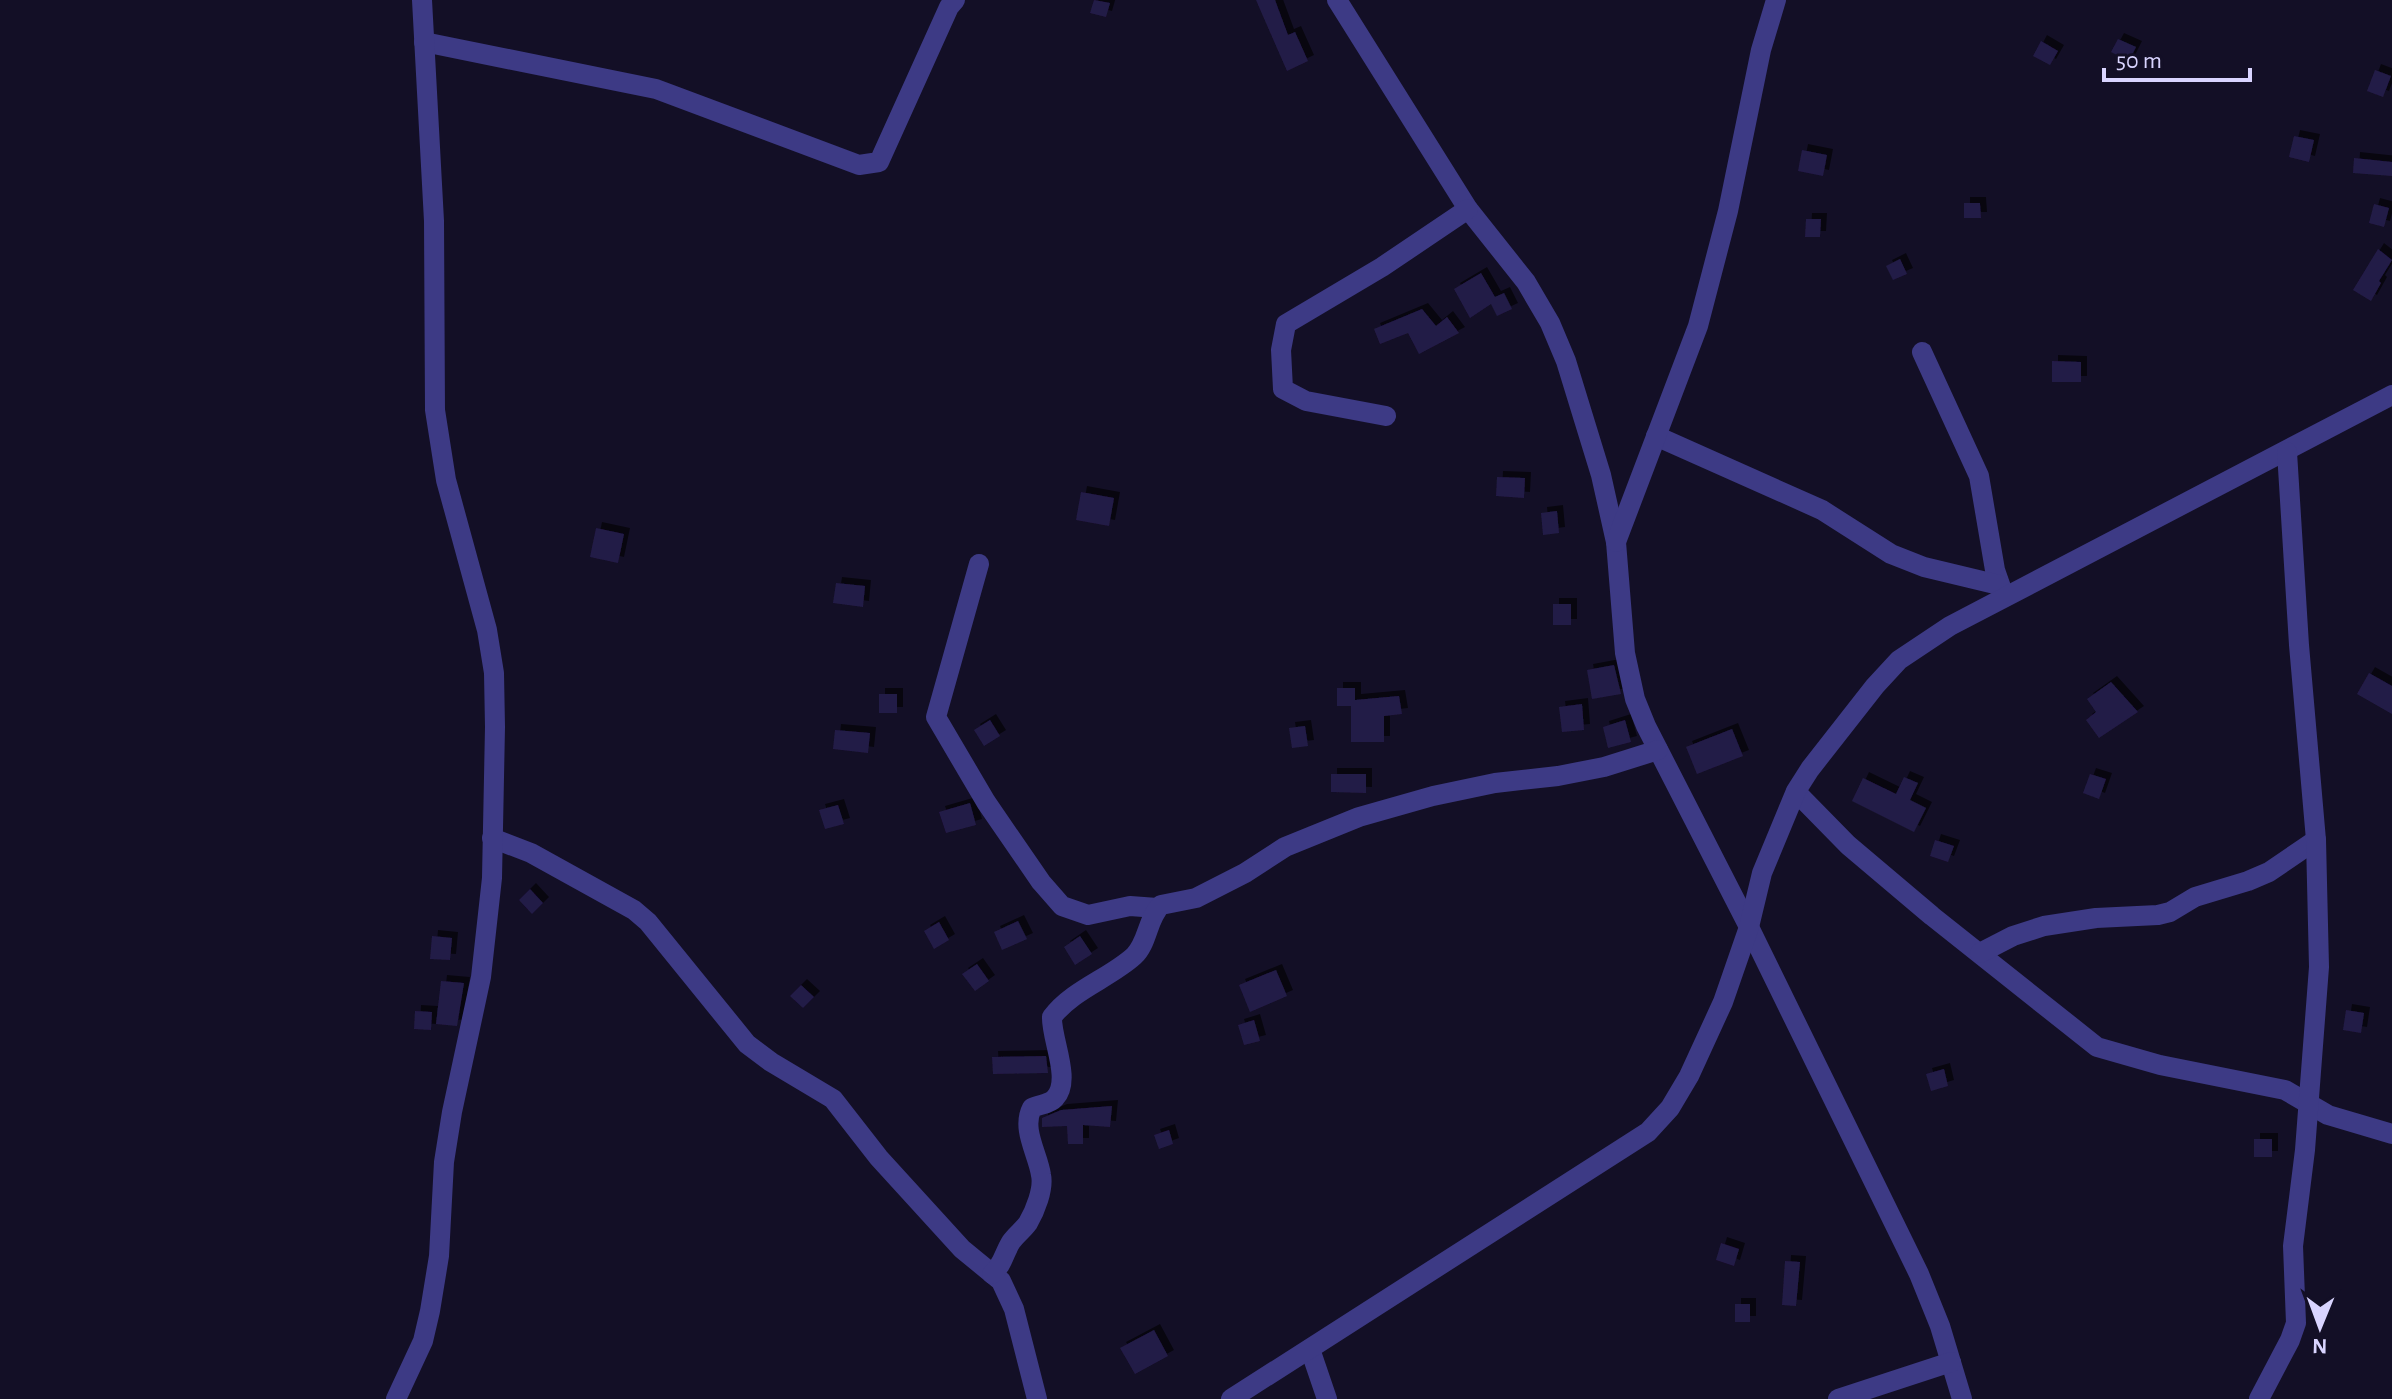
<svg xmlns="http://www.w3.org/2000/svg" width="2392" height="1399" viewBox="0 0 2392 1399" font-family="'Alegreya Sans',sans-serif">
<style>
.building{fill:#241b47;filter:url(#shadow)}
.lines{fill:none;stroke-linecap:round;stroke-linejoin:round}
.minor{stroke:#3d3a85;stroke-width:20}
</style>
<defs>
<filter id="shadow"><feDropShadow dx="6" dy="-6" stdDeviation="0" flood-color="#0009"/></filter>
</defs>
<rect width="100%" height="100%" fill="#130f26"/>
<g class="building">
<path d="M1094 0 1110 3 1106 17 1090 13Z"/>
<path d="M1256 0H1275L1288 35 1295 32 1308 61 1287 71Z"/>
<path d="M2118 39 2136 47 2129 61 2111 52Z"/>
<path d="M2041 41 2058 51 2050 65 2033 56Z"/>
<path d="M2375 70 2391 76 2383 97 2367 91Z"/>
<path d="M2294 136 2314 140 2309 162 2289 157Z"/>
<path d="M1802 150 1827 155 1823 176 1798 171Z"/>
<path d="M2354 158 2392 162V176L2353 173Z"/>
<path d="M1964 203H1980L1981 218H1964Z"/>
<path d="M2374 204 2389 208 2384 227 2369 223Z"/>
<path d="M1806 219H1821L1820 237H1805Z"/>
<path d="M2378 249 2392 260 2379 281 2381 283 2371 301 2353 290Z"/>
<path d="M1900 259 1907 274 1893 280 1886 266Z"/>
<path d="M1481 273 1495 297 1504 293 1512 309 1497 316 1491 304 1470 318 1454 289Z"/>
<path d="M1422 309 1436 326 1447 317 1459 333 1419 354 1408 333 1380 344 1374 329Z"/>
<path d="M2052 361 2081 362V382H2052Z"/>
<path d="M1497 477 1525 478 1524 498 1496 496Z"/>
<path d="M1081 492 1114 498 1109 526 1076 520Z"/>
<path d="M1557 511 1559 533 1543 535 1541 513Z"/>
<path d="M596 528 624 534 618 563 590 557Z"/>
<path d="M836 583 865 586 863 607 833 603Z"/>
<rect x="1553" y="604" width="18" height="21"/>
<path d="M1614 665 1621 694 1592 699 1587 670Z"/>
<path d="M2369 673 2392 686V714L2357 694Z"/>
<path d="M2111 682 2138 712 2099 738 2086 720 2096 712 2087 699Z"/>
<path d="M1337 688H1355V700L1399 696 1402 714 1384 716V742H1351V706H1337Z"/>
<rect x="879" y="694" width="18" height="19"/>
<path d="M1582 704 1584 730 1562 732 1559 707Z"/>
<path d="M990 720 1000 736 984 746 974 730Z"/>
<path d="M1625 720 1631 742 1608 748 1603 727Z"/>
<path d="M1305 726 1308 746 1292 748 1289 728Z"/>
<path d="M1732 729 1743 756 1697 774 1686 747Z"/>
<path d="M835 730 870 733 868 753 833 749Z"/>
<path d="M1331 774H1366V793L1331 792Z"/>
<path d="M2090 774 2106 779 2099 799 2083 793Z"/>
<path d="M1904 777 1918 783 1910 800 1926 808 1914 832 1852 801 1863 778 1896 794Z"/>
<path d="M970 803 976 825 946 833 939 812Z"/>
<path d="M838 805 844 824 825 829 819 810Z"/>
<path d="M1935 840 1954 846 1948 862 1930 856Z"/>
<path d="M530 889 543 903 532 914 519 900Z"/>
<path d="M1018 921 1027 939 1002 950 994 932Z"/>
<path d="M939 922 949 940 934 949 924 931Z"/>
<path d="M432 936 452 938 450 960 430 959Z"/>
<path d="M1080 936 1092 954 1075 965 1064 947Z"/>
<path d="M977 964 989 981 975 991 962 974Z"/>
<path d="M1276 970 1287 996 1250 1012 1239 985Z"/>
<path d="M441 981 464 983 457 1026 436 1024Z"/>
<path d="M801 985 814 997 803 1008 790 996Z"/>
<path d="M2346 1010 2364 1013 2361 1033 2343 1030Z"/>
<path d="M415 1011 432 1012 431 1030 414 1029Z"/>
<path d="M1254 1020 1260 1041 1244 1045 1238 1025Z"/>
<path d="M1046 1056 1048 1073 993 1074 992 1057Z"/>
<path d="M1944 1069 1948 1086 1931 1091 1926 1074Z"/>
<path d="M1112 1106 1110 1127 1083 1125V1144H1068L1067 1126 1042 1127V1118L1061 1110Z"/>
<path d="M1169 1130 1173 1144 1159 1149 1154 1135Z"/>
<rect x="2254" y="1139" width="18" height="18"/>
<path d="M1721 1243 1739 1249 1734 1266 1716 1260Z"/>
<path d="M1785 1261 1800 1262 1796 1306 1782 1305Z"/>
<rect x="1735" y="1304" width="15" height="18"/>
<path d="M1154 1330 1168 1356 1135 1374 1120 1348Z"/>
</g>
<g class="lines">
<g class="minor">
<path d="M1337 0 1468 209 1526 282 1550 323 1566 361 1601 475 1616 542 1625 653 1635 699 1646 726 1749 927 1919 1274 1940 1326 1962 1399"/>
<path d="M424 42 656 89 859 165 879 162 949 7 955 0"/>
<path d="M1922 352 1979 476 1995 570 2003 593"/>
<path d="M1386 416 1306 401 1283 389 1281 350 1286 324 1382 267 1468 209"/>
<path d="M1656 436 1822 510 1891 554 1924 567 1999 585"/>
<path d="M1616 542 1698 326 1728 211 1761 50 1776 0"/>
<path d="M979 564 936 717 986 802 1041 882 1062 906 1088 915 1130 906 1157 908"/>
<path d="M1796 792 1848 845 1932 916 2097 1047 2160 1065 2285 1090 2328 1115 2392 1134"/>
<path d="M492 838 531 853 634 910 648 922 747 1044 771 1062 833 1099 879 1158 962 1249 1001 1281 1014 1309 1037 1399"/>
<path d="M1980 953 2013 936 2044 926 2096 918 2158 915 2170 912 2195 897 2248 881 2269 872 2316 840"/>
<path d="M992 1274C1003 1265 1004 1253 1011 1242 1016 1235 1023 1230 1028 1223 1035 1211 1044 1189 1041 1175 1038 1154 1021 1129 1032 1108 1039 1104 1049 1105 1055 1098 1072 1080 1051 1039 1052 1017 1072 990 1110 978 1134 956 1148 943 1147 919 1161 905L1196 898 1245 873 1285 847 1359 817 1433 796 1495 783 1558 776 1604 767 1658 750"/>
<path d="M1310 1349 1327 1399"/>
<path d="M396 1399 423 1341 430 1311 439 1256 444 1162 452 1112 481 977 492 878 495 727 494 673 487 630 446 480 435 410 434 221 422 0"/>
<path d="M1231 1399 1648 1132 1670 1108 1689 1076 1723 1002 1749 927 1762 873 1796 791 1810 769 1875 686 1899 660 1950 626 2392 395"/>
<path d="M1838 1399 1951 1362"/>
<path d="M2259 1399 2290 1340 2296 1323 2293 1246 2305 1150 2319 967 2316 840 2299 645 2287 452"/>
</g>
</g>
<g transform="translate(2320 1327) rotate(181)" stroke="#130f26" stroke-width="6" paint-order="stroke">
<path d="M0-6L14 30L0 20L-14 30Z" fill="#d9d4ff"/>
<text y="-12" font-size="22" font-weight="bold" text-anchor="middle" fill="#d9d4ff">N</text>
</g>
<path d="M2104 68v12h146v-12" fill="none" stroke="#d9d4ff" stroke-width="4"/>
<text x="2116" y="68" font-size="24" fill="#d9d4ff" stroke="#130f26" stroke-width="6" paint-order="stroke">50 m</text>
</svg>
